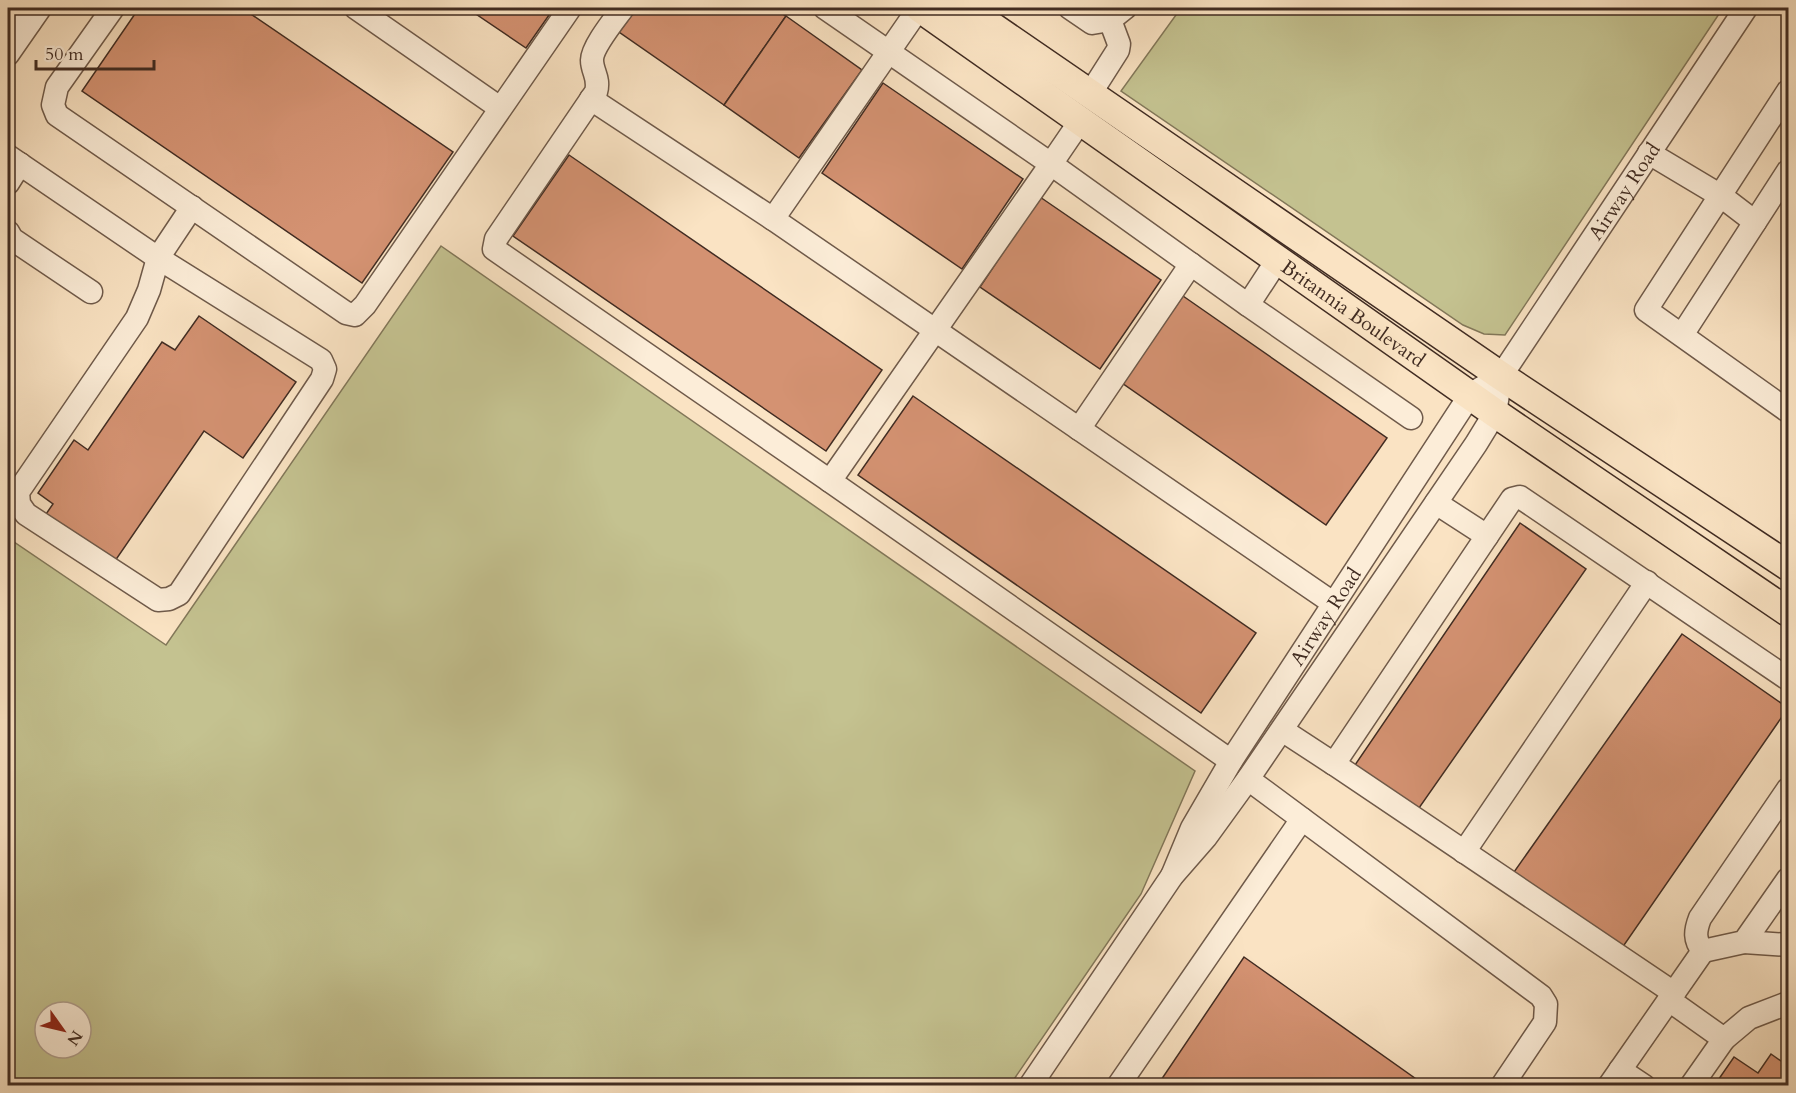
<svg xmlns="http://www.w3.org/2000/svg" width="1796" height="1093" viewBox="0 0 1796 1093" font-family="Cardo,serif">
<style>
.green{fill:#c4c290;stroke:#827759;stroke-width:1.5;fill-rule:evenodd}
.building{fill:#d49272;stroke:#412c22;stroke-width:1.5}
.lines{fill:none;stroke-linecap:round;stroke-linejoin:round}
.minor-casing{stroke:#6f5a4a;stroke-width:25}
.major-casing{stroke:#412c22;stroke-width:31}
.minor{stroke:#fcedd8;stroke-width:22}
.major{stroke:#fae3c3;stroke-width:28}
.labels{text-anchor:middle;stroke-width:5;stroke-linejoin:round;paint-order:stroke}
.street-label{font-size:20px;fill:#412c22;stroke:#fcedd8}
</style>
<rect width="100%" height="100%" fill="#fae3c3"/>
<filter id="stains"><feTurbulence type="fractalNoise" baseFrequency=".00333" numOctaves="4"/><feColorMatrix values="0 0 0 0 .2 0 0 0 0 .09 0 0 0 0 .02 0 0 0 .5 -.17"/></filter>
<radialGradient id="worn" r=".72"><stop offset=".6" stop-color="#630" stop-opacity="0"/><stop offset="1" stop-color="#630" stop-opacity=".3"/></radialGradient>
<g class="green">
<path d="M1181 8H1723L1505 335 1484 334 1463 325 1121 91Z"/>
<path d="M441 246 1195 771 1141 894 1010 1085H8V538L166 645ZM45 1012H81V1048H45Z"/>
</g>
<g class="building">
<path d="M139 8H242L453 152 362 283 82 91Z"/>
<path d="M467 8H554L526 48Z"/>
<path d="M637 8H773L786 16 724 105 619 32Z"/>
<path d="M786 16 862 70 799 158 724 105Z"/>
<path d="M883 83 1023 179 962 269 822 173Z"/>
<path d="M569 155 882 370 826 451 513 236Z"/>
<path d="M1040 197 1161 280 1100 369 980 287Z"/>
<path d="M1183 296 1387 438 1326 525 1122 383Z"/>
<path d="M199 316 296 382 243 458 204 431 115 561 46 514 53 504 38 493 74 440 88 450 162 342 175 350Z"/>
<path d="M913 396 1256 633 1201 713 858 475Z"/>
<path d="M1520 523 1586 569 1419 808 1355 765Z"/>
<path d="M1682 634 1788 708 1622 948 1514 872Z"/>
<path d="M1244 957 1299 996 1426 1086H1157Z"/>
<path d="M1771 1054 1788 1066V1086H1714L1734 1057 1758 1073Z"/>
</g>
<g class="lines">
<g class="minor-casing">
<g id="minor">
<path d="M9 8 30 22"/>
<path d="M113 8 57 87 53 105 57 115 346 313 355 315 365 305 570 8"/>
<path d="M356 8 500 108"/>
<path d="M623 8C615 19 592 47 592 60 592 72 600 78 596 92L496 239 494 249 830 481"/>
<path d="M825 8 1051 164 830 481 1231 761"/>
<path d="M919 8 773 219 1333 603"/>
<path d="M1070 8 1092 23 1110 20 1125 8"/>
<path d="M8 54 40 8"/>
<path d="M1788 91 1646 310 1788 411"/>
<path d="M1090 94 1118 50 1119 44 1110 20"/>
<path d="M591 99 773 219"/>
<path d="M1081 120 1051 164 1248 305"/>
<path d="M1649 153 1721 196 1755 222"/>
<path d="M8 156 158 258 192 207"/>
<path d="M8 183 20 164"/>
<path d="M8 232 12 239 91 292"/>
<path d="M158 258 321 360 325 369 322 379 179 594 169 599 158 600 26 514 19 504 18 492 137 318 149 290Z"/>
<path d="M1278 259 1248 305 1411 418"/>
<path d="M1682 335 1788 171"/>
<path d="M1079 429 1191 264"/>
<path d="M1487 536 1512 499 1520 497 1788 679"/>
<path d="M1282 730 1334 764 1487 536 1436 503"/>
<path d="M1334 764 1674 993"/>
<path d="M1248 779 1541 996 1546 1004 1545 1022 1502 1086"/>
<path d="M1464 852 1647 582"/>
<path id="s1" d="M1172 876 1192 828 1231 761 1470 395 1501 376 1746 8"/>
<path d="M1744 942 1788 945"/>
<path d="M1703 951C1694 940 1695 931 1700 918L1788 789"/>
<path d="M1703 951 1744 942 1788 879"/>
<path d="M1669 1000 1724 1039 1749 1018 1788 1003"/>
<path d="M1620 1070 1644 1086"/>
<path d="M1030 1086 1172 876 1206 837 1248 779 1476 444 1495 413 1501 376"/>
<path d="M1118 1086 1302 819"/>
<path d="M1609 1086 1703 951"/>
<path d="M1691 1086 1724 1039"/>
</g>
</g>
<g class="major-casing">
<g id="major">
<path id="s2" d="M920 8 1495 413 1788 612"/>
<path d="M965 8 1501 376 1788 566"/>
</g>
</g>
<use href="#minor" class="minor"/>
<use href="#major" class="major"/>
</g>
<g class="labels">
<g class="street-label">
<text dy="7" stroke="none"><textPath href="#s1" startOffset="825">Airway Road</textPath></text>
<text dy="7" stroke="none"><textPath href="#s2" startOffset="530">Britannia Boulevard</textPath></text>
<text dy="7" stroke="none"><textPath href="#s1" startOffset="302">Airway Road</textPath></text>
</g>
</g>
<rect width="1796" height="1093" fill="none" stroke="#fae3c3" stroke-width="30"/>
<rect x="9" y="9" width="1778" height="1075" fill="none" stroke="#412c22" stroke-width="3"/>
<rect x="15" y="15" width="1766" height="1063" fill="none" stroke="#412c22" stroke-width="1.5"/>
<g transform="translate(63 1030) rotate(124)"><circle r="28" fill="#fcedd8" stroke="#b1a08f" stroke-width="1.5"/>
<path d="M0-4.5L10 22L0 15L-10 22Z" fill="#8f2418"/>
<text y="-9" font-size="16" font-weight="bold" text-anchor="middle" fill="#412c22">N</text>
</g>
<path d="M36 60v9h118v-9" fill="none" stroke="#412c22" stroke-width="3"/>
<text x="45" y="60" font-size="18" fill="#412c22" stroke="#fcedd8" stroke-width="4.5" paint-order="stroke">50 m</text>
<rect width="100%" height="100%" filter="url(#stains)"/>
<rect width="100%" height="100%" fill="url(#worn)"/>
</svg>
